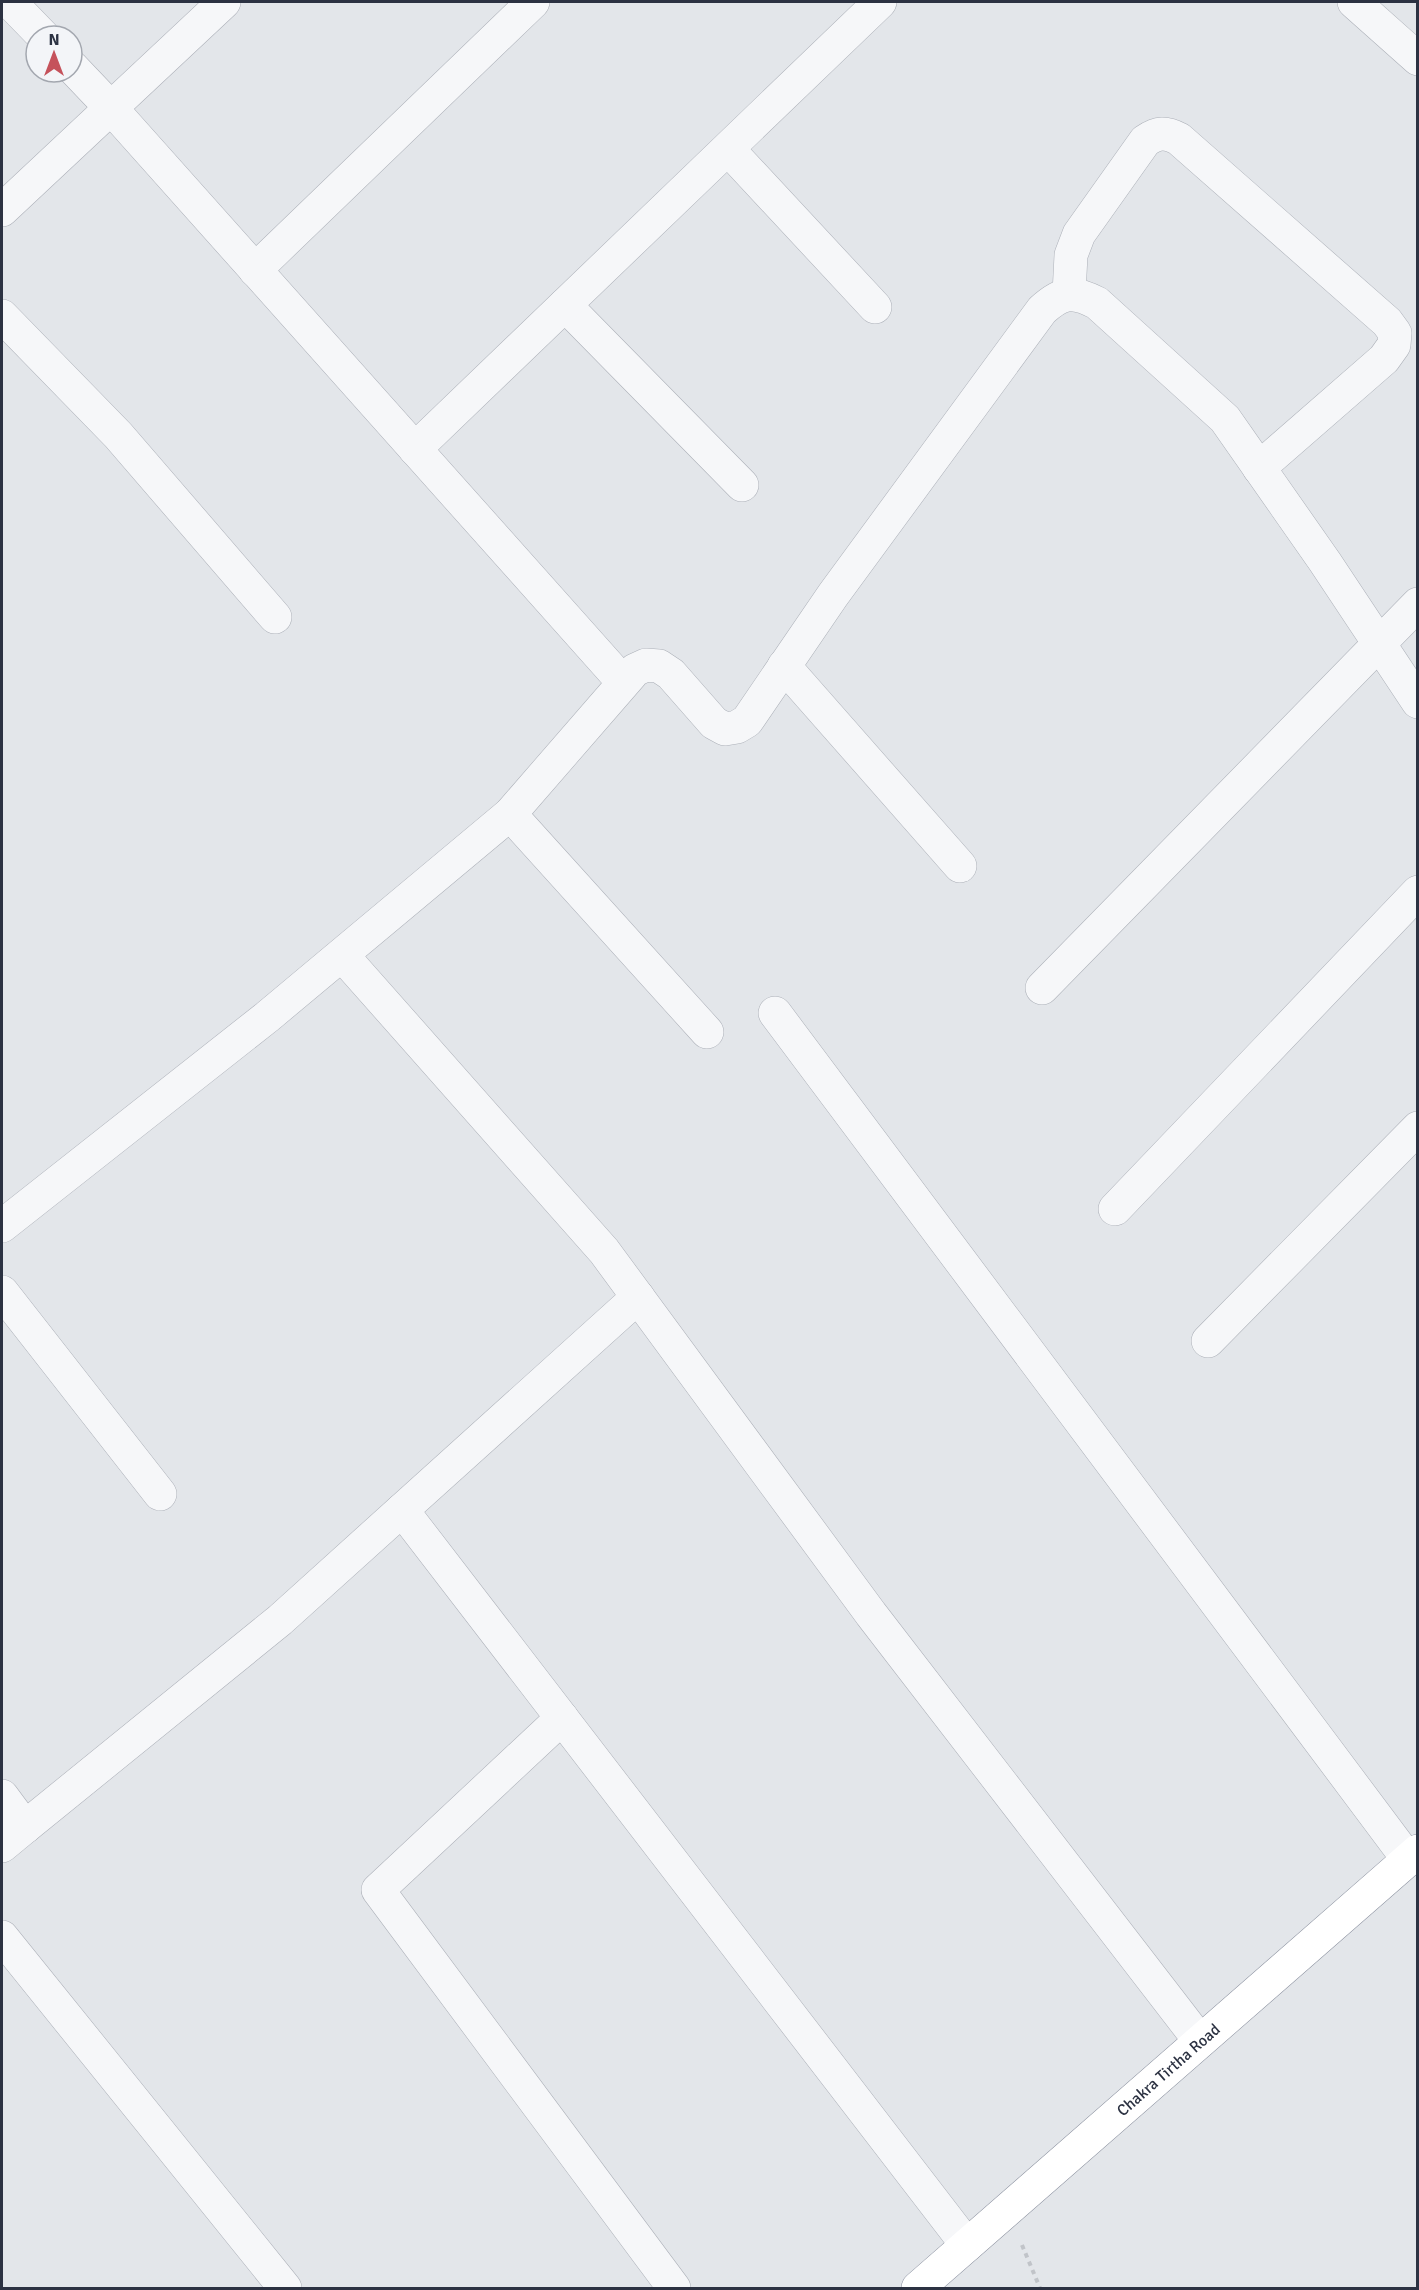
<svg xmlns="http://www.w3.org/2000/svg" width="1419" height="2290" viewBox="0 0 1419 2290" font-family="Signika,sans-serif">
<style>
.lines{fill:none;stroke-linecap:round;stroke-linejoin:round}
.minor-casing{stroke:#acb0b8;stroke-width:34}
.highway-casing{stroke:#8c92a0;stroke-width:34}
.path{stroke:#c1c4c9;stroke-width:4;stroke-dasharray:4.5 4.5;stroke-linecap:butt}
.minor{stroke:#f6f7f9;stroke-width:33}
.highway{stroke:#fff;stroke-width:33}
.labels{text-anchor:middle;stroke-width:6;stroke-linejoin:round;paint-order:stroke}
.street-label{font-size:16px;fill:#2c3242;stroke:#f3f5f8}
</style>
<rect width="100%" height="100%" fill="#e3e6ea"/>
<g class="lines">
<g class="minor-casing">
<g id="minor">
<path d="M10 2 43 36"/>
<path d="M1354 2 1418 59"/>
<path d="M72 67 111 108 623 682"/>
<path d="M728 149 875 307"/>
<path d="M2 210 224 2"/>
<path d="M255 270 533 2"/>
<path d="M1069 294 1071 255 1079 234 1145 141C1158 132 1166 132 1179 139L1387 322 1395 333 1394 345 1384 359 1259 468"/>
<path d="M565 305 742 485"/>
<path d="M2 316 118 435 275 617"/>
<path d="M415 449 880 2"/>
<path d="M784 666 960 866"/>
<path d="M510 814 707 1032"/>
<path d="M342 955 604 1251 871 1614 1200 2041"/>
<path d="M1042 988 1418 604"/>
<path d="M775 1013 1408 1859"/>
<path d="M1115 1209 1418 892"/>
<path d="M2 1226 267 1017 510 814 635 670 646 665 659 666 671 674 714 723 725 729 737 727 747 721 833 595 1042 310C1062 292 1072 290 1097 303L1225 419 1325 562 1418 702"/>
<path d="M2 1292 160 1494"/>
<path d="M1208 1341 1418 1128"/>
<path d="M402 1510 967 2245"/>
<path d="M562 1718 378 1890 674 2288"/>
<path d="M2 1796 25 1827 2 1846"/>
<path d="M25 1827 280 1620 638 1297"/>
<path d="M2 1937 285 2288"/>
</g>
</g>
<g class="highway-casing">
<g id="highway">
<path id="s1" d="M918 2288 1418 1851"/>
</g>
</g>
<path class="path" d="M1022 2245 1040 2288"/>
<use href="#minor" class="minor"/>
<use href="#highway" class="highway"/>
</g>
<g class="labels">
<g class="street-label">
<text dy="6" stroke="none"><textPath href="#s1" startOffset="332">Chakra Tirtha Road</textPath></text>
</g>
</g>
<rect width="1419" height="2290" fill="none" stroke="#2c3242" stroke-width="6"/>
<g transform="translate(54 54)"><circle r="28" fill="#f3f5f8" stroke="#a3a7af" stroke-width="1.5"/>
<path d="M0-4.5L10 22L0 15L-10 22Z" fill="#c5525b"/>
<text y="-9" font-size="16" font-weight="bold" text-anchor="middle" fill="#2c3242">N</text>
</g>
</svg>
